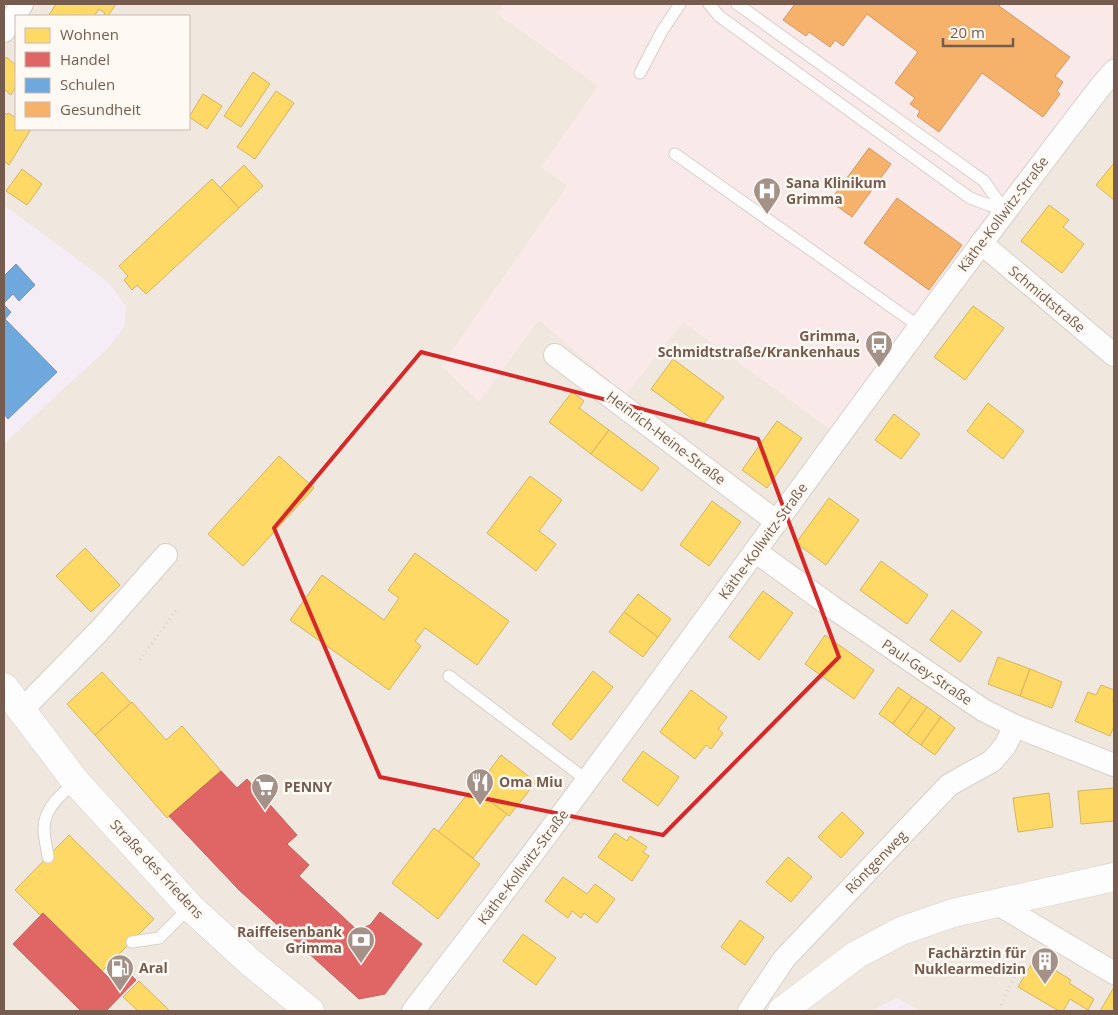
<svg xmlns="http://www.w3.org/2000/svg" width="1118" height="1015" viewBox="0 0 1118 1015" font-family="'Open Sans',sans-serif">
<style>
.residential{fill:#f0e7de;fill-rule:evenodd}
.education{fill:#f5edf5}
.medical{fill:#f9e9e9}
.homes{fill:#ffd966;stroke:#d6b45f}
.shops{fill:#e06666;stroke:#c0635f}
.schools{fill:#6fa8dc;stroke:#7191b2}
.health{fill:#f6b26b;stroke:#d09863}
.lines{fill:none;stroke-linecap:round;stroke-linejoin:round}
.service-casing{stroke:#d6d0ca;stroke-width:13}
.minor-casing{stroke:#d6d0ca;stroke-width:24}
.tertiary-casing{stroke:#d6d0ca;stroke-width:29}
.path{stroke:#dad4d0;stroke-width:3;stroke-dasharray:1 4;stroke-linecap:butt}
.service{stroke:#fefdfd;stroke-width:11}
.minor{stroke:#fefdfd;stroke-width:22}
.tertiary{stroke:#fefdfd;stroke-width:28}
.marked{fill:none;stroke:#d62828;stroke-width:4;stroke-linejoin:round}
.labels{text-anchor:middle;stroke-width:5;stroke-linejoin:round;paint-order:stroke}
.poi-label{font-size:14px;font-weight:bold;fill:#765c4f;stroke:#fef9f3;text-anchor:start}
.street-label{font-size:14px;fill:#765c4f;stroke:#fef9f3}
</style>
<rect width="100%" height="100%" fill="#f8f4f0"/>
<path class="residential" d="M4 4H1114V1011H4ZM16 16H189V129H16Z"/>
<g class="education">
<path d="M4 205 108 282 126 306 124 328 108 348 4 444Z"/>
<path d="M897 998 921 1011H871Z"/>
</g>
<path class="medical" d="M504 4H1114V53L1095 75 970 238 832 431 683 322 626 395 539 320 479 402 441 366 567 186 541 167 598 86 497 14Z"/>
<g class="homes">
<path d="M56 4H116L108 16H103L105 13 99 9 94 16H51L49 15Z"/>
<path d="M6 57 16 65V87L11 95 4 89V60Z"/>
<path d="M253 72 270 84 241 127 224 116Z"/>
<path d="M276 91 294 103 255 159 237 147Z"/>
<path d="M203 94 222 106 207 129 189 117Z"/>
<path d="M4 112 7 115 8 113 16 118V129H31L9 165 4 161Z"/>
<path d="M1114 163V200L1096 185Z"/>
<path d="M244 165 263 186 239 208 220 188Z"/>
<path d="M22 169 42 184 27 205 6 191Z"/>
<path d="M212 179 239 208 146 294 137 285 132 290 124 280 128 276 119 266Z"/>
<path d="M1049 205 1069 220 1063 227 1084 244 1062 273 1021 241Z"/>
<path d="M973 306 1004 328 965 380 934 357Z"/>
<path d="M673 359 724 397 702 426 651 389Z"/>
<path d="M572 392 584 401 579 408 609 430 591 454 549 422Z"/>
<path d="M988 403 1024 431 1003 459 967 431Z"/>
<path d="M894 414 920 434 901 459 875 440Z"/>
<path d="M777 421 802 438 767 488 742 470Z"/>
<path d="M609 430 659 468 642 491 591 454Z"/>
<path d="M279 456 314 488 243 566 208 534Z"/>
<path d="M530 476 562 500 539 531 556 544 536 571 487 533Z"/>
<path d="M829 498 859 520 826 565 796 543Z"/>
<path d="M712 501 741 522 709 566 680 545Z"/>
<path d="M85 548 120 585 91 612 56 576Z"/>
<path d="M415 553 509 621 477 665 425 628 415 641 421 646 389 690 290 620 322 575 384 620 399 598 388 590Z"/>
<path d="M881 561 928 595 907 624 860 590Z"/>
<path d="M763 591 793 613 759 660 729 637Z"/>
<path d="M638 594 671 619 658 637 624 612Z"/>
<path d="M952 610 982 632 960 662 930 640Z"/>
<path d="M624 612 658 637 643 657 609 632Z"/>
<path d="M825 635 874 670 854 699 805 664Z"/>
<path d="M998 657 1030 669 1020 696 988 684Z"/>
<path d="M1030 669 1062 682 1052 708 1020 696Z"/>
<path d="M593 671 613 687 571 740 552 724Z"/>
<path d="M102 672 131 703 95 735 67 704Z"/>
<path d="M1101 685 1114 690 1113 702 1114 703V726L1110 736 1075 721 1088 692 1096 695Z"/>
<path d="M898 687 912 697 893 724 879 714Z"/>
<path d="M691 690 727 717 718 729 723 733 711 749 706 745 695 759 660 732Z"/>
<path d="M912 697 927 707 907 735 893 724Z"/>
<path d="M132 702 166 740 182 726 221 771 167 818 95 735Z"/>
<path d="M927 707 941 717 921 745 907 735Z"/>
<path d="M941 717 955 728 935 755 921 745Z"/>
<path d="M643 751 679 777 658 806 622 780Z"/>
<path d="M501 755 536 782 509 816 475 790Z"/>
<path d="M472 788 507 814 473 858 438 832Z"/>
<path d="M1114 788V821L1081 824 1078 791Z"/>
<path d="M1049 793 1053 827 1018 832 1013 798Z"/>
<path d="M842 812 864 833 841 858 818 837Z"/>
<path d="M434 828 480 864 438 919 392 883Z"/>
<path d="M615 833 627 841 630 836 647 847 643 852 649 856 632 881 598 857Z"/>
<path d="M69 835 154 919 102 971 43 913 40 915 15 890Z"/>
<path d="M788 857 812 877 791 902 766 882Z"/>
<path d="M563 877 587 894 595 884 615 899 597 923 584 913 581 918 572 911 568 918 545 901Z"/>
<path d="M740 920 764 937 745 965 721 947Z"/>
<path d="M523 934 556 958 536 985 503 961Z"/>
<path d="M1035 958 1071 980 1069 983 1094 999 1088 1010 1070 999 1063 1011H1059L1018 987Z"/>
<path d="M139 981 170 1011H138L123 997Z"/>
<path d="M1114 987V1011H1100Z"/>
</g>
<g class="shops">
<path d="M221 771 237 788 247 779 297 835 287 844 309 865 299 876 357 930 370 925 380 912 422 944 385 994 359 999 239 890 169 816Z"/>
<path d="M43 913 111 980 123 967 136 980 106 1011H81L13 944Z"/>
</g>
<g class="schools">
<path d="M16 264 35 285 19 301 13 294 4 303V288L5 286 4 285V276Z"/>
<path d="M4 305 11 312 5 319 57 372 8 419 4 414Z"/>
</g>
<g class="health">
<path d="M795 4H1001L999 6 1070 57 1055 76 1063 82 1057 91 1060 94 1043 117 982 73 939 132 917 116 920 111 910 104 915 98 895 83 918 52 867 14 843 46 835 40 830 47 809 32 806 36 783 20Z"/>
<path d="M869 148 891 164 852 217 830 201Z"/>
<path d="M897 198 962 245 929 290 864 243Z"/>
</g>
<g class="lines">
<g class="service-casing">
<g id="service">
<path d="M709 4 719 16 970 198 1005 211"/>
<path d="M737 4 984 181 1005 211"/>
<path d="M640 73 662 31 680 4"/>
<path d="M675 154 920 327"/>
<path d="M449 676 588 781"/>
<path d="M48 857C47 848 44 838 44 829 44 808 61 794 76 782"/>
<path d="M132 942 159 938 190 907"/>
</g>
</g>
<g class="minor-casing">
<g id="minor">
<path d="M4 31 22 4"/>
<path d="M981 243 1114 355"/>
<path d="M555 355 777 522"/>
<path d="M755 551 832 607 983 710 1015 726 1114 765"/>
<path d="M22 710 99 631 166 555"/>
<path d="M996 903 1114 973"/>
<path d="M413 1011C648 707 866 390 1101 86L1114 71"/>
<path d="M749 1011 784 959 949 785 992 761 1005 746 1015 726"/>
</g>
</g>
<g class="tertiary-casing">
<g id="tertiary">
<path d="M4 687 76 782 190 907 250 962 310 1011"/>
<path d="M782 1011 856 955 901 931 953 913 1114 877"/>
</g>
</g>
<g class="path">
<path d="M140 660 176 610"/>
<path d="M1001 1005 1028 947"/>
</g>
<use href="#service" class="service"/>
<use href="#minor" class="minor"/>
<use href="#tertiary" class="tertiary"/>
</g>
<path class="marked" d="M421 352 758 439 839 657 663 835 380 777 274 528Z"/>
<defs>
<g id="hospital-pin" transform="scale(1.4375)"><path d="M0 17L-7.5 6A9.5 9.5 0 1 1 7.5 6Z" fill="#a49187" stroke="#fef9f3"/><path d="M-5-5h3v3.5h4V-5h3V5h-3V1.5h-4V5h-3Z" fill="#fff"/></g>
<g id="bus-pin" transform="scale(1.4375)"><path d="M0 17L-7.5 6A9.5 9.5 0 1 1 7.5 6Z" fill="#a49187" stroke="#fef9f3"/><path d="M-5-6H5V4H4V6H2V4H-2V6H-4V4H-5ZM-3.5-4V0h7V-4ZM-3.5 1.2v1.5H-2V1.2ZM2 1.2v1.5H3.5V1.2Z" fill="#fff"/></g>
<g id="restaurant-pin" transform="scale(1.4375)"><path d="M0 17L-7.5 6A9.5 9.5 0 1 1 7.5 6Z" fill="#a49187" stroke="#fef9f3"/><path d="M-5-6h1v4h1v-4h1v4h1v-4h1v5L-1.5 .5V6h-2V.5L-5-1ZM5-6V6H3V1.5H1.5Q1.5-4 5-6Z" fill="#fff"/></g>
<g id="supermarket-pin" transform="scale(1.4375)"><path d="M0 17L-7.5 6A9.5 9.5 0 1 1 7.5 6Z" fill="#a49187" stroke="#fef9f3"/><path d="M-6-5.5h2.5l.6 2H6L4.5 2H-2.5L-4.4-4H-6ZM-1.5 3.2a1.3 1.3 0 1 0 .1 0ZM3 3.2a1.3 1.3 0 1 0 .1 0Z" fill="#fff"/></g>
<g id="bank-pin" transform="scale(1.4375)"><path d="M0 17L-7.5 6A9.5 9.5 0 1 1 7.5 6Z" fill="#a49187" stroke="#fef9f3"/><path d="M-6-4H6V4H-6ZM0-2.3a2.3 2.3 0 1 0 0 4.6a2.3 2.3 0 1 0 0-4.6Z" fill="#fff"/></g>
<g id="building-pin" transform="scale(1.4375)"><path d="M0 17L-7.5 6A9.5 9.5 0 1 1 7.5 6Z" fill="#a49187" stroke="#fef9f3"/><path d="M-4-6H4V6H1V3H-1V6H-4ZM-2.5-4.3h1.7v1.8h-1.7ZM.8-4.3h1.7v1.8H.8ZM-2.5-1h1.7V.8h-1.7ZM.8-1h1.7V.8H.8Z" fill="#fff"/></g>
<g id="fuel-pin" transform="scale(1.4375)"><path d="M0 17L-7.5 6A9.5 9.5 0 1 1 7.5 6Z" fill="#a49187" stroke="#fef9f3"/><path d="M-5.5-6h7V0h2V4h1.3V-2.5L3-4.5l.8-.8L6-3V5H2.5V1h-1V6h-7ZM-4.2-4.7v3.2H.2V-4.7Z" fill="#fff"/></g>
</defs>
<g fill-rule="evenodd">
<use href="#hospital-pin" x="767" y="191"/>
<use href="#bus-pin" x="879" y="344"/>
<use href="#restaurant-pin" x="480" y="782"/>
<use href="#supermarket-pin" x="265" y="787"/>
<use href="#bank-pin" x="361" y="940"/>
<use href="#building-pin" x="1045" y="961"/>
<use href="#fuel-pin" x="120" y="968"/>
</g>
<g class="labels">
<g class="poi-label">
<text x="786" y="188">Sana Klinikum<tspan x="786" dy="16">Grimma</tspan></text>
<text x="860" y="341" text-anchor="end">Grimma,<tspan x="860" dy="16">Schmidtstraße/Krankenhaus</tspan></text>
<text x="499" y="787">Oma Miu</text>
<text x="284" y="792">PENNY</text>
<text x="342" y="937" text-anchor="end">Raiffeisenbank<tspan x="342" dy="16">Grimma</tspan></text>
<text x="1026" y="958" text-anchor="end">Fachärztin für<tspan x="1026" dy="16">Nuklearmedizin</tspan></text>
<text x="139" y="973">Aral</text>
</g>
<g class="street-label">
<text transform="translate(1003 214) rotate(-53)" y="5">Käthe-Kollwitz-Straße</text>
<text transform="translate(1047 299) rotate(40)" y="5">Schmidtstraße</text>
<text transform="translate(666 438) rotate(37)" y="5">Heinrich-Heine-Straße</text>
<text transform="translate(763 541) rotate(-54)" y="5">Käthe-Kollwitz-Straße</text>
<text transform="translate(927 672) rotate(34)" y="5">Paul-Gey-Straße</text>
<text transform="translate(876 862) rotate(-46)" y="5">Röntgenweg</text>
<text transform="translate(523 867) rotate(-53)" y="5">Käthe-Kollwitz-Straße</text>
<text transform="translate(157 869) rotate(47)" y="5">Straße des Friedens</text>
</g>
</g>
<rect width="1118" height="1015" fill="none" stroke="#765c4f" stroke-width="10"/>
<rect x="15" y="15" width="175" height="115" fill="#fef9f3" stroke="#c8bab1"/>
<rect x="25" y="28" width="25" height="15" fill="#ffd966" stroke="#c8bab1"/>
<text x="60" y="40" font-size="15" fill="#765c4f">Wohnen</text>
<rect x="25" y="52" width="25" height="15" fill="#e06666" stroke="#c8bab1"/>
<text x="60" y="65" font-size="15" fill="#765c4f">Handel</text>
<rect x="25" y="78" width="25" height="15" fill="#6fa8dc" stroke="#c8bab1"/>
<text x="60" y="90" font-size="15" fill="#765c4f">Schulen</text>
<rect x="25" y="102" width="25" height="15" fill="#f6b26b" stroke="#c8bab1"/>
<text x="60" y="115" font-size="15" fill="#765c4f">Gesundheit</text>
<path d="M943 38v8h70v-8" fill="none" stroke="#765c4f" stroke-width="2.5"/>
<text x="950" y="38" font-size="15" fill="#765c4f" stroke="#fef9f3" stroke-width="4" paint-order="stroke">20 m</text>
</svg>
